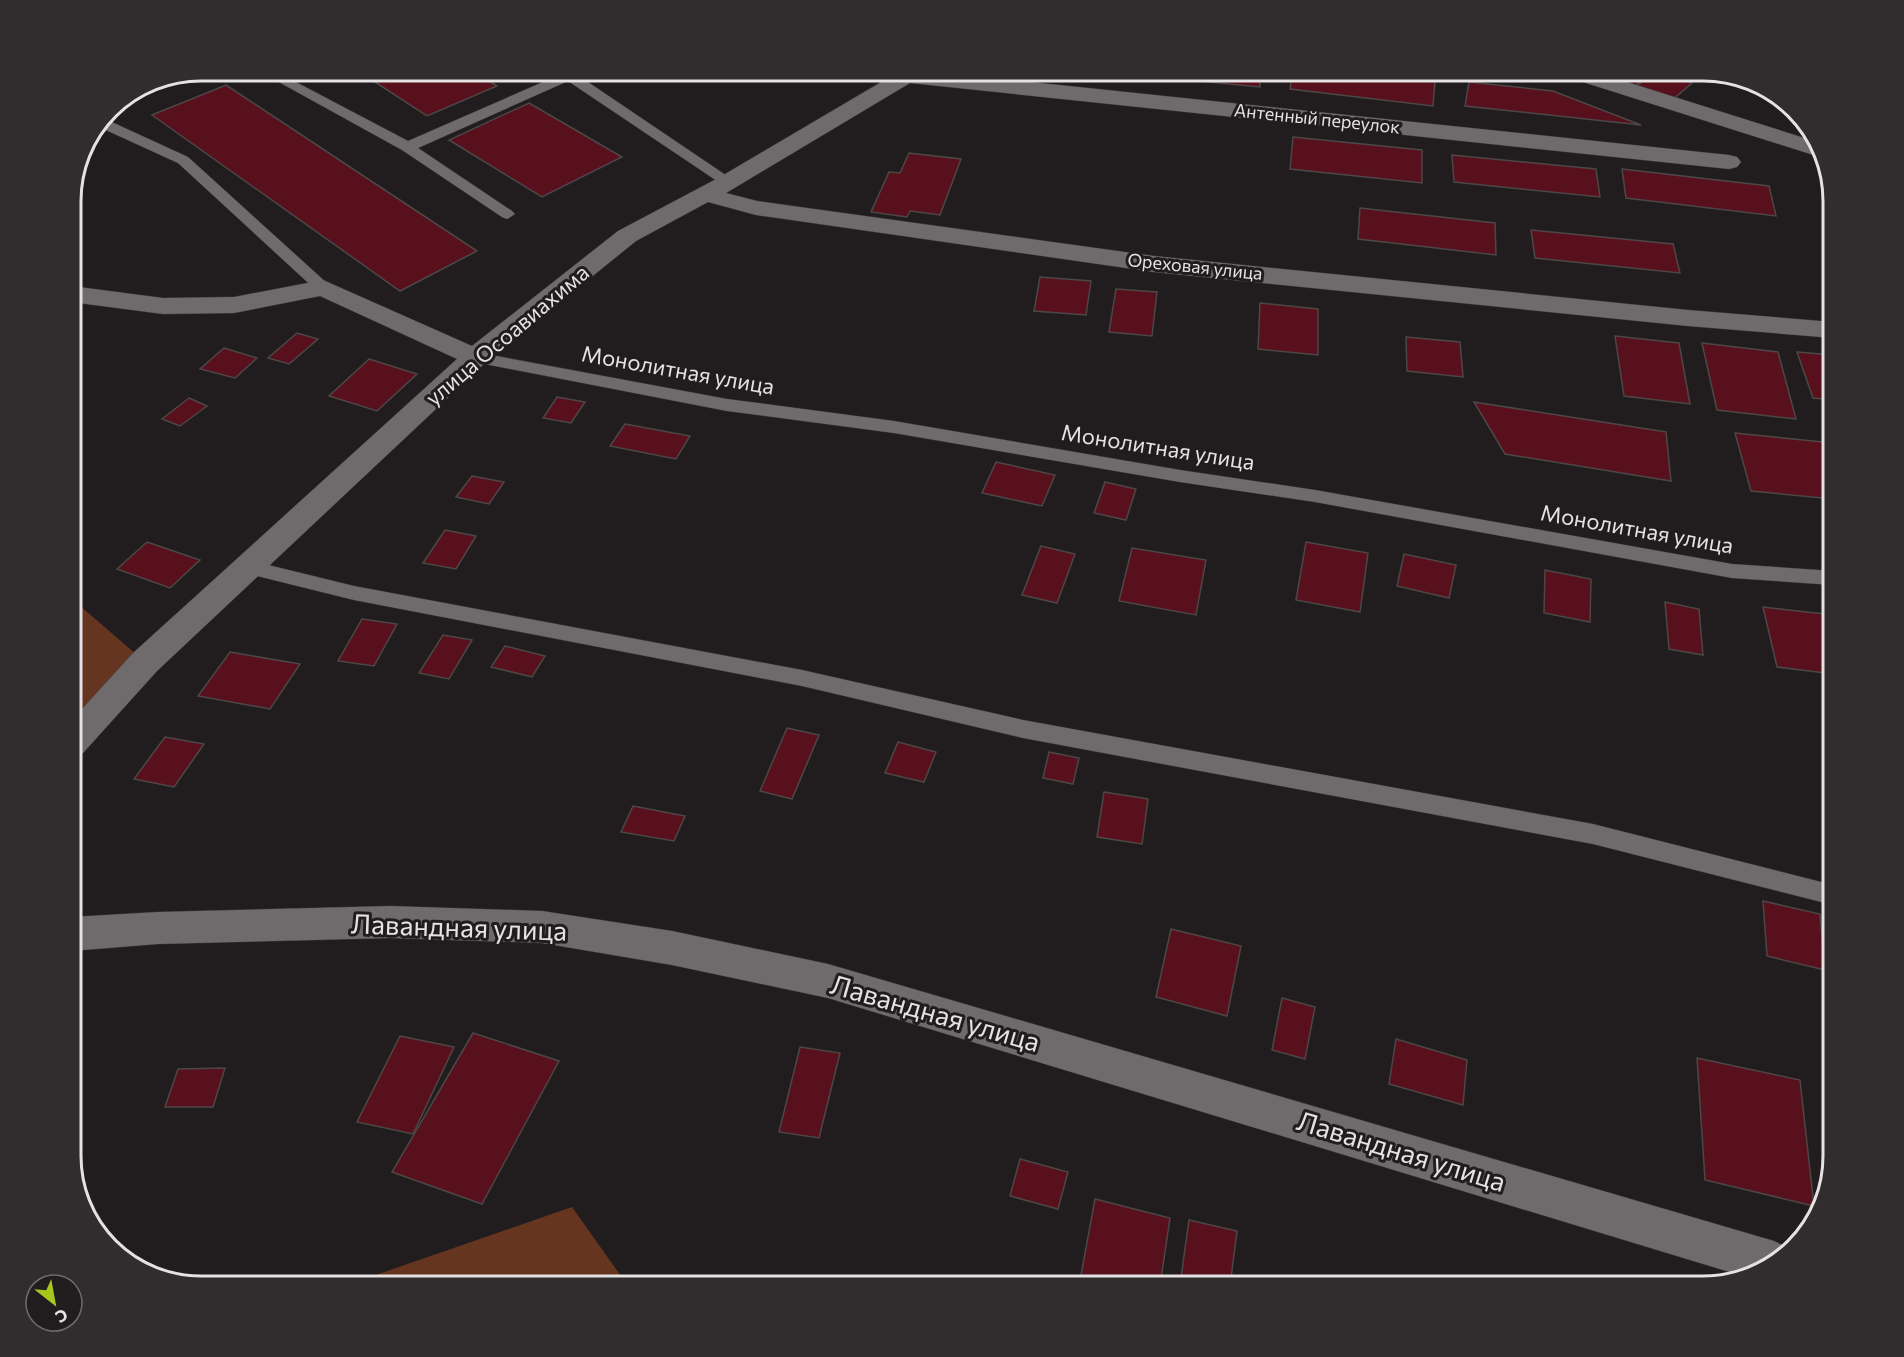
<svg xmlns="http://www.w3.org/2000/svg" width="1904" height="1357" viewBox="0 0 1904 1357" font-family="Commissioner,sans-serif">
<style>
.green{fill:#663520}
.building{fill:#58111c;stroke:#4c4747;stroke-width:1.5}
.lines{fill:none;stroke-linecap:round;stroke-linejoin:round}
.lane-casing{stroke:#3a3739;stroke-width:1}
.street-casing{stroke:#3a3739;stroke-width:1}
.secondary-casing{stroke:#3a3739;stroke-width:1}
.lane{fill:#6f6b6d;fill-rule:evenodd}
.street{fill:#6f6b6d;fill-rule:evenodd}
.secondary{fill:#6f6b6d;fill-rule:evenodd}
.labels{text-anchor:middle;stroke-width:6;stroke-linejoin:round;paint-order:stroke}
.far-street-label{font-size:18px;fill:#e5e2e3;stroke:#211d1f}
.street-label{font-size:22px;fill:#e5e2e3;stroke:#211d1f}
.near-street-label{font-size:27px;fill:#e5e2e3;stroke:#211d1f}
.rim{fill:none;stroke:#e5e2e3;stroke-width:3}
</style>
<rect width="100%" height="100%" fill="#211d1f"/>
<g class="green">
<path d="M71 598 145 662 71 743Z"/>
<path d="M572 1207 628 1286H344Z"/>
</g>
<g class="building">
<path d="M358 71H472L497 86 427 116Z"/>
<path d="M1121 71H1259L1260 87 1116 73Z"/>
<path d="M1293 71H1342L1435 81 1433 106 1290 89Z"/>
<path d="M1594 71H1656L1634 86Z"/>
<path d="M1656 71H1660L1692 83 1670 102 1634 88Z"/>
<path d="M1469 82 1553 91 1641 125 1465 106Z"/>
<path d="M226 85 477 251 400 291 152 115Z"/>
<path d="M529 103 622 157 542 197 449 140Z"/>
<path d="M1293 137 1422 150V183L1290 169Z"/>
<path d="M909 153 961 159 940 215 910 211 907 217 871 212 889 172 900 173Z"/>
<path d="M1452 155 1596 169 1600 197 1454 182Z"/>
<path d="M1622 169 1769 186 1776 216 1626 198Z"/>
<path d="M1360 208 1495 223 1496 255 1358 239Z"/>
<path d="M1531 230 1673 244 1680 273 1535 258Z"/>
<path d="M1040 277 1091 281 1086 315 1034 311Z"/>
<path d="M1116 289 1157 292 1152 336 1109 332Z"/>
<path d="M1260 303 1318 309V355L1258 349Z"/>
<path d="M297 333 318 339 289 364 268 358Z"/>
<path d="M1615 336 1679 343 1690 404 1624 396Z"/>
<path d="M1406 337 1460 342 1463 377 1407 371Z"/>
<path d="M1702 343 1778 352 1796 419 1717 410Z"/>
<path d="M224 348 257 358 235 378 200 369Z"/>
<path d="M1797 352 1833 355V400L1813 398Z"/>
<path d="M369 359 417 374 377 411 329 396Z"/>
<path d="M557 397 585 402 571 423 543 418Z"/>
<path d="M189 398 207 406 180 426 162 419Z"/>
<path d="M1474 402 1666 432 1671 481 1505 454Z"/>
<path d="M625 424 690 436 676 459 610 446Z"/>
<path d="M1735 433 1833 443V499L1751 491Z"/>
<path d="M996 462 1055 475 1042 506 982 493Z"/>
<path d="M472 476 504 482 489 504 456 497Z"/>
<path d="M1105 482 1136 489 1126 520 1094 513Z"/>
<path d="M445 530 476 536 456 569 423 563Z"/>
<path d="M147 542 200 560 170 588 117 569Z"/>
<path d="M1306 542 1368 553 1360 612 1296 600Z"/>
<path d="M1041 546 1075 554 1057 603 1022 595Z"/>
<path d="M1132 548 1206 560 1196 615 1119 601Z"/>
<path d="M1404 554 1456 565 1449 598 1397 586Z"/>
<path d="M1545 570 1591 579 1590 622 1544 613Z"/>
<path d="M1665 602 1699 609 1703 655 1669 649Z"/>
<path d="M1763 607 1833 615V674L1777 667Z"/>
<path d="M362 619 397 624 374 666 338 661Z"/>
<path d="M443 635 472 640 449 679 419 673Z"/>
<path d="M505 646 545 656 532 677 491 667Z"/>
<path d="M230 652 300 664 270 709 198 696Z"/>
<path d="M787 728 819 735 792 799 760 791Z"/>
<path d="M165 737 204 744 174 787 134 779Z"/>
<path d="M898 742 936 752 924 782 885 773Z"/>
<path d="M1049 752 1079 758 1073 784 1043 778Z"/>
<path d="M1104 792 1148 799 1142 844 1097 837Z"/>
<path d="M633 806 685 816 674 841 621 832Z"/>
<path d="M1763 901 1820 914 1825 970 1767 956Z"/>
<path d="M1171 929 1241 946 1227 1016 1156 997Z"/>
<path d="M1282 998 1315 1007 1305 1059 1272 1050Z"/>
<path d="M473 1033 559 1061 482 1204 392 1172Z"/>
<path d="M400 1036 454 1047 413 1134 357 1122Z"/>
<path d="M1396 1039 1467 1060 1463 1105 1389 1084Z"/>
<path d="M800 1047 840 1053 819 1138 779 1132Z"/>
<path d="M1697 1058 1800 1080 1814 1206 1705 1180Z"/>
<path d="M225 1068 213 1107H165L178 1069Z"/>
<path d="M1020 1159 1068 1172 1058 1209 1010 1196Z"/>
<path d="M1095 1199 1170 1218 1160 1286H1079Z"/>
<path d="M1189 1220 1237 1231 1230 1286 1180 1285Z"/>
</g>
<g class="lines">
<g class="lane-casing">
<g id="lane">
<path d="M259 71H275L408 141 559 75 555 71H586L579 76 736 182 728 187 723 185 568 81 418 148 512 211 515 214 507 219 502 217 402 150Z"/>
<path d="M103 118 188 157 329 285 331 288 329 291H317L178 163 97 126Z"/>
<path d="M475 352 727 399 894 421 1180 470 1315 490 1732 564 1833 571V585L1732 578 1315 502 1180 482 894 433 727 411 469 361 466 357 469 353Z"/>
<path d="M248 560 354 586 802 670 1023 720 1593 824 1833 885V905L1593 844 1023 738 802 686 354 600 241 572 238 567 241 562Z"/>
</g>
</g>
<g class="street-casing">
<g id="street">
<path d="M900 71H925L1729 155 1737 157 1741 162 1737 167 1729 169 910 83 726 193 757 201 1154 256 1688 310 1833 322V338L1688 326 1154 272 756 215 708 202 636 241 485 363 157 671 83 753 71 757V721L133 653 457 359 320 296 234 313 163 314 71 302V286L163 298 234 297 323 280 472 346 618 231 720 177Z"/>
<path d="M1562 71H1592L1820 143 1823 158 1564 76Z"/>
</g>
</g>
<g class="secondary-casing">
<path id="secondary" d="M391 906 542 911 672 931 828 964 1774 1241 1790 1249 1761 1273 1746 1277 828 998 672 965 542 943 391 938 158 944 71 951V917L158 912Z"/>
</g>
<use href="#lane" class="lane"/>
<use href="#street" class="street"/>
<use href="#secondary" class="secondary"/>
</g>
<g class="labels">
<g class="far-street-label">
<text transform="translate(1317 119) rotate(6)" y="6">Антенный переулок</text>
<text transform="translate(1195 267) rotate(6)" y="6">Ореховая улица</text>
</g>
<g class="street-label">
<text transform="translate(507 335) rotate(-40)" y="8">улица Осоавиахима</text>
<text transform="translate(678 370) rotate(10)" y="8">Монолитная улица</text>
<text transform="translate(1158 447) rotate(9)" y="8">Монолитная улица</text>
<text transform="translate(1637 529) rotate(10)" y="8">Монолитная улица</text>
</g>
<g class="near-street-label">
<text transform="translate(459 928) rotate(2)" y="9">Лавандная улица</text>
<text transform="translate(935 1014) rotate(16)" y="9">Лавандная улица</text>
<text transform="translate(1401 1152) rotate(17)" y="9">Лавандная улица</text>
</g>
</g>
<path d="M0 0H1904V1357H0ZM201 81H1703A120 120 0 0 1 1823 201V1156A120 120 0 0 1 1703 1276H201A120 120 0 0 1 81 1156V201A120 120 0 0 1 201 81Z" fill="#312d2f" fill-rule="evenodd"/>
<path class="rim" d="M201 81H1703A120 120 0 0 1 1823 201V1156A120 120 0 0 1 1703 1276H201A120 120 0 0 1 81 1156V201A120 120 0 0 1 201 81Z"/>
<g transform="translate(54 1303) rotate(149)"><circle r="28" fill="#211d1f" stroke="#6f6c6d" stroke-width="1.5"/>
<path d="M0-4.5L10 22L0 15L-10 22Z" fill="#a8c71d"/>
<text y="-9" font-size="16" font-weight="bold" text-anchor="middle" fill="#e5e2e3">С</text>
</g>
</svg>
